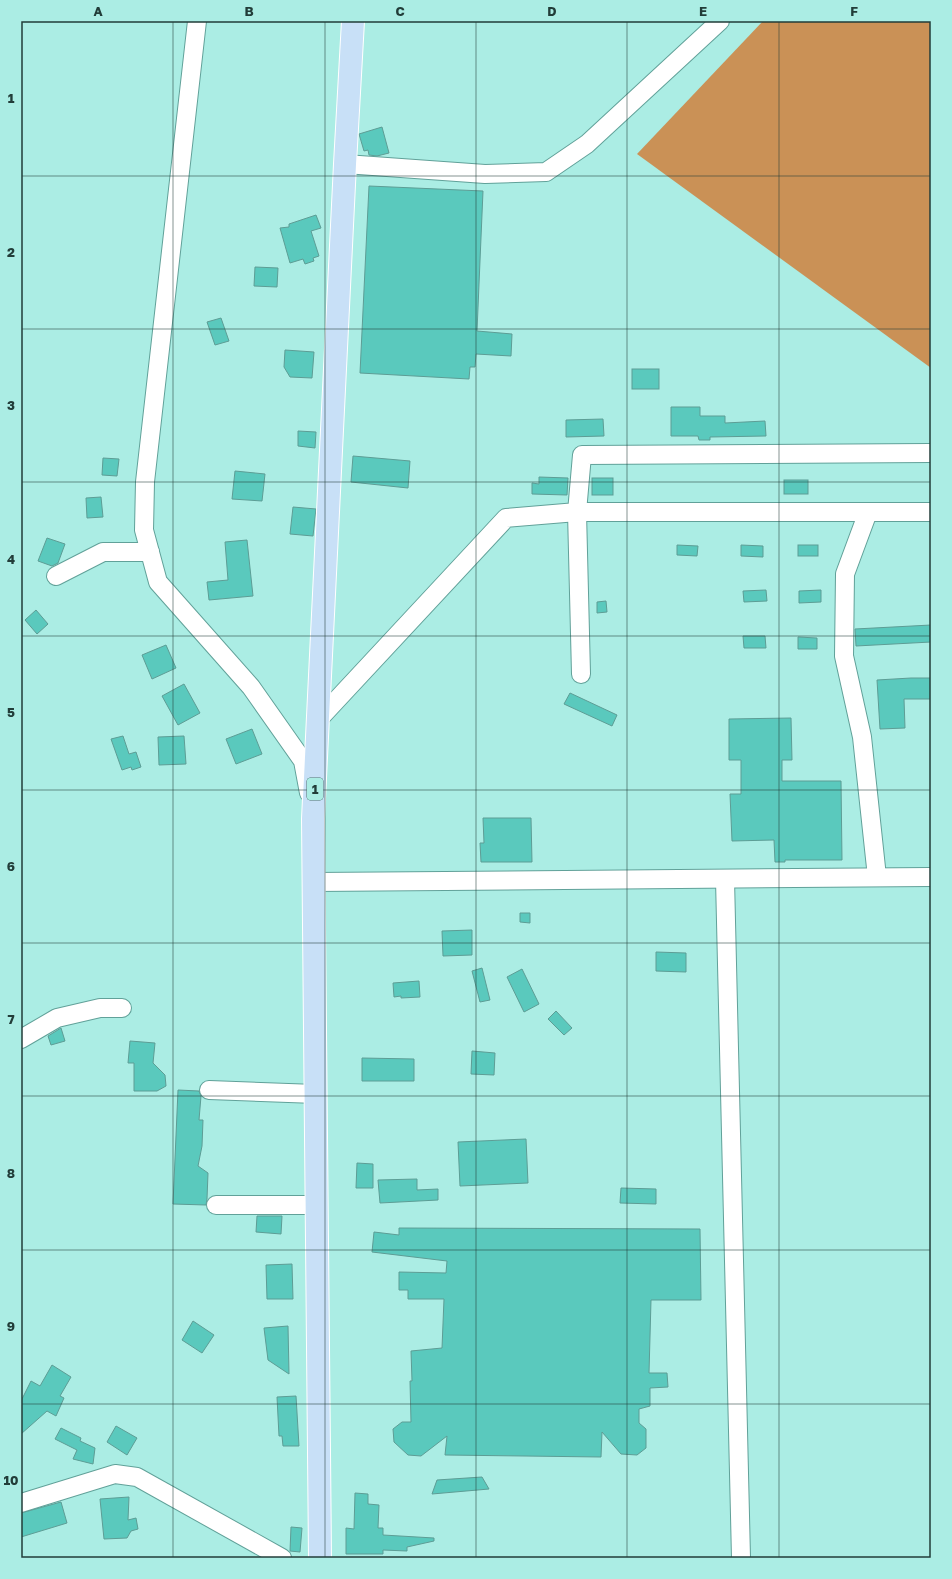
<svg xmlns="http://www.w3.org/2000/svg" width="952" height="1579" viewBox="0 0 952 1579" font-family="'Golos Text',sans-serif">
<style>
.forest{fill:#ca9156}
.building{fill:#5ac9bd;stroke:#5d9d95}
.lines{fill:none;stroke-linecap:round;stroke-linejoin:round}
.minor-casing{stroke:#61a199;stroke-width:20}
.major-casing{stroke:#fff;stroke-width:24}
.minor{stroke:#fff;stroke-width:18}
.major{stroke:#c8e0f7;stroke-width:22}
.grid{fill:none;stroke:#223d39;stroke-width:1;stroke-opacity:0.55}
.labels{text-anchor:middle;stroke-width:4;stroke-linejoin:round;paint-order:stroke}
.shield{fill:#abede4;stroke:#4b726c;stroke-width:1}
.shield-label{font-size:13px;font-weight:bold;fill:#223d39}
.neatline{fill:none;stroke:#223d39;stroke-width:1.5}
.grid-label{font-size:13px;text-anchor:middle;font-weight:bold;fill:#223d39}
</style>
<rect width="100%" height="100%" fill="#abede4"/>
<path class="forest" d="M763 21H931V368L637 154Z"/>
<g class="building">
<path d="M382 127 389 153 377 156 369 155 368 150 364 151 359 134Z"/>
<path d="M369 186 483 191 477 331 512 334 511 356 476 354 475 367H470L469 379 360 373Z"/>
<path d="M316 215 321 228 311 231 319 256 313 258 314 261 305 264 303 259 290 263 280 228 289 227V224Z"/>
<path d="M255 267 278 268 277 287 254 286Z"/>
<path d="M221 318 229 341 215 345 207 322Z"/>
<path d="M285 350 314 352 312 378 290 377 284 367Z"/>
<rect x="632" y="369" width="27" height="20"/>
<path d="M671 407H700V416H725V423L765 421 766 436 710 437V440H699L698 436H671Z"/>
<path d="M603 419 604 436 566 437V420Z"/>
<path d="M298 431 316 432 315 448 298 446Z"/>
<path d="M353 456 410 461 408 488 351 482Z"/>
<path d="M103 458 119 459 117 476 102 475Z"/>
<path d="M235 471 265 474 262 501 232 499Z"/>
<path d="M539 477 568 478 567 495 532 494V483L539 484Z"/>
<rect x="592" y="478" width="21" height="17"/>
<rect x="784" y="480" width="24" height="14"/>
<path d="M101 497 103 517 87 518 86 498Z"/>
<path d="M293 507 316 509 313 536 290 534Z"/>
<path d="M47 538 65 544 58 563 52 566 38 561Z"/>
<path d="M247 540 253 596 209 600 207 582 228 580 225 542Z"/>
<path d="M677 545 698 546 697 556 677 555Z"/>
<path d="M741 545 763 546V557L741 556Z"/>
<rect x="798" y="545" width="20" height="11"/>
<path d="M766 590 767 601 744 602 743 591Z"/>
<path d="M821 590V602L799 603V591Z"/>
<path d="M606 601 607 612 597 613V602Z"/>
<path d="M36 610 48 624 37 634 25 620Z"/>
<path d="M931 625V642L856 646 855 629Z"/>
<path d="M743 636H765L766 648H744Z"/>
<path d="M798 637 817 638V649H798Z"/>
<path d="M166 645 176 668 152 679 142 655Z"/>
<path d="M911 678H931V699H904L905 728 880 729 877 680Z"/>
<path d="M184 684 200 713 178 725 162 696Z"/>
<path d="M570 693 617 715 612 726 564 704Z"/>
<path d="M791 718 792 760H782V781H841L842 860H785V862H775L774 840 732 841 730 794H741V760H729V719Z"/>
<path d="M252 729 262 754 236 764 226 739Z"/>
<path d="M123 736 129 754 136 752 141 767 132 770 131 767 122 770 111 739Z"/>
<path d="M184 736 186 764 159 765 158 737Z"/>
<path d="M483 818H531L532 862H481L480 843H484Z"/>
<path d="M520 913H530V923L520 922Z"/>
<path d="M472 930V955L443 956 442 931Z"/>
<path d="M656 952 686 953V972L656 971Z"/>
<path d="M482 968 490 1000 480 1002 472 971Z"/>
<path d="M522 969 539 1004 524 1012 507 977Z"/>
<path d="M419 981 420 997 401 998V996L394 997 393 983Z"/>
<path d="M556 1011 572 1028 564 1035 548 1019Z"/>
<path d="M61 1028 65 1041 51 1045 48 1036Z"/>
<path d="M130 1041 155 1043 153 1063 165 1075 166 1086 157 1091H134V1063H128Z"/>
<path d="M472 1051 495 1053 494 1075 471 1074Z"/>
<path d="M362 1058 414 1059V1081H362Z"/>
<path d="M178 1090 199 1091 201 1096 199 1120H203L202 1146 198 1166 208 1173 207 1199 206 1205 173 1204Z"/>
<path d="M526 1139 528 1183 460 1186 458 1142Z"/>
<path d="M357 1163 373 1164V1188H356Z"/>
<path d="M417 1179V1190L438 1189V1200L380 1203 378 1180Z"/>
<path d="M621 1188 656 1189V1204L620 1203Z"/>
<path d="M257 1216H282L281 1234 256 1232Z"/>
<path d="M399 1228 700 1229 701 1300H651L649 1373H667L668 1387 650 1388V1406L639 1409V1423L646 1429V1448L637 1455 621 1454 602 1432 601 1457 445 1455 447 1436 421 1456 408 1455 394 1442 393 1429 402 1422H411L410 1381H412L411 1351 442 1348 444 1299H408V1290H399V1272L446 1273 447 1261 372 1252 374 1232 399 1235Z"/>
<path d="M292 1264 293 1299H267L266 1265Z"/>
<path d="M193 1321 214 1335 202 1353 182 1340Z"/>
<path d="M288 1326 289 1374 268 1360 264 1328Z"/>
<path d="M52 1365 71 1377 60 1396 64 1398 56 1416 47 1411 21 1434V1401L31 1381 40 1386Z"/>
<path d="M296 1396 299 1446H283L282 1436H279L277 1397Z"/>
<path d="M116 1426 137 1438 127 1455 107 1442Z"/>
<path d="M61 1428 81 1438 80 1441 95 1448 93 1464 73 1459 77 1450 55 1439Z"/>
<path d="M482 1477 489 1489 432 1494 437 1480Z"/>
<path d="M355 1493 368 1494V1504L379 1505 378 1528H383V1535L434 1538V1541L407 1547V1551L383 1550V1554H346V1528L354 1529Z"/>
<path d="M129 1497 128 1520 136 1518 138 1529 131 1531 127 1538 104 1539 100 1499Z"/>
<path d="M61 1502 67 1523 21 1537V1513Z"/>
<path d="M291 1527 302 1528 300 1552 290 1551Z"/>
</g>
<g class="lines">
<g class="minor-casing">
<g id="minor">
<path d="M197 21 145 482 144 530 158 582 251 687 303 761 309 793"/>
<path d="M345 164 485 174 546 172 587 144 720 21"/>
<path d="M868 512 845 574 844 656 862 737 877 877"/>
<path d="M56 576 103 552H150"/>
<path d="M581 674 577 512H931"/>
<path d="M318 720 506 518 577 512 582 455 931 453"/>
<path d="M725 879 741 1558"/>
<path d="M314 882 931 877"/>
<path d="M21 1039 57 1018 100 1008H122"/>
<path d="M209 1090 316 1094"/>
<path d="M216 1205H317"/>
<path d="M21 1503 115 1474 137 1477 282 1558"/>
</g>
</g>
<g class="major-casing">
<path id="major" d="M320 1558 313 819 345 164 353 21"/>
</g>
<use href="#minor" class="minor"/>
<use href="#major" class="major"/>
</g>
<path class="grid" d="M173 21V1558M325 21V1558M476 21V1558M627 21V1558M779 21V1558M21 176H931M21 329H931M21 482H931M21 636H931M21 790H931M21 943H931M21 1096H931M21 1250H931M21 1404H931"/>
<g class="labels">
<rect class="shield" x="307" y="778" width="16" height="22" rx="3"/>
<g class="shield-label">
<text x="315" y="794">1</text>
</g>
</g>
<rect width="952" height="1579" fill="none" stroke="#abede4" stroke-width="44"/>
<rect x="22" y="22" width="908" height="1535" class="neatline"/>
<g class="grid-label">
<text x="98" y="16">A</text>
<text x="249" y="16">B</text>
<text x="400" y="16">C</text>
<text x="552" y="16">D</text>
<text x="703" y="16">E</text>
<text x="854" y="16">F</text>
<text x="11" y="103">1</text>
<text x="11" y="257">2</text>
<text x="11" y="410">3</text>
<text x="11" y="564">4</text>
<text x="11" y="717">5</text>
<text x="11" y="871">6</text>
<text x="11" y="1024">7</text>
<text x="11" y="1178">8</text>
<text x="11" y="1331">9</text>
<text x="11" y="1485">10</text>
</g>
</svg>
